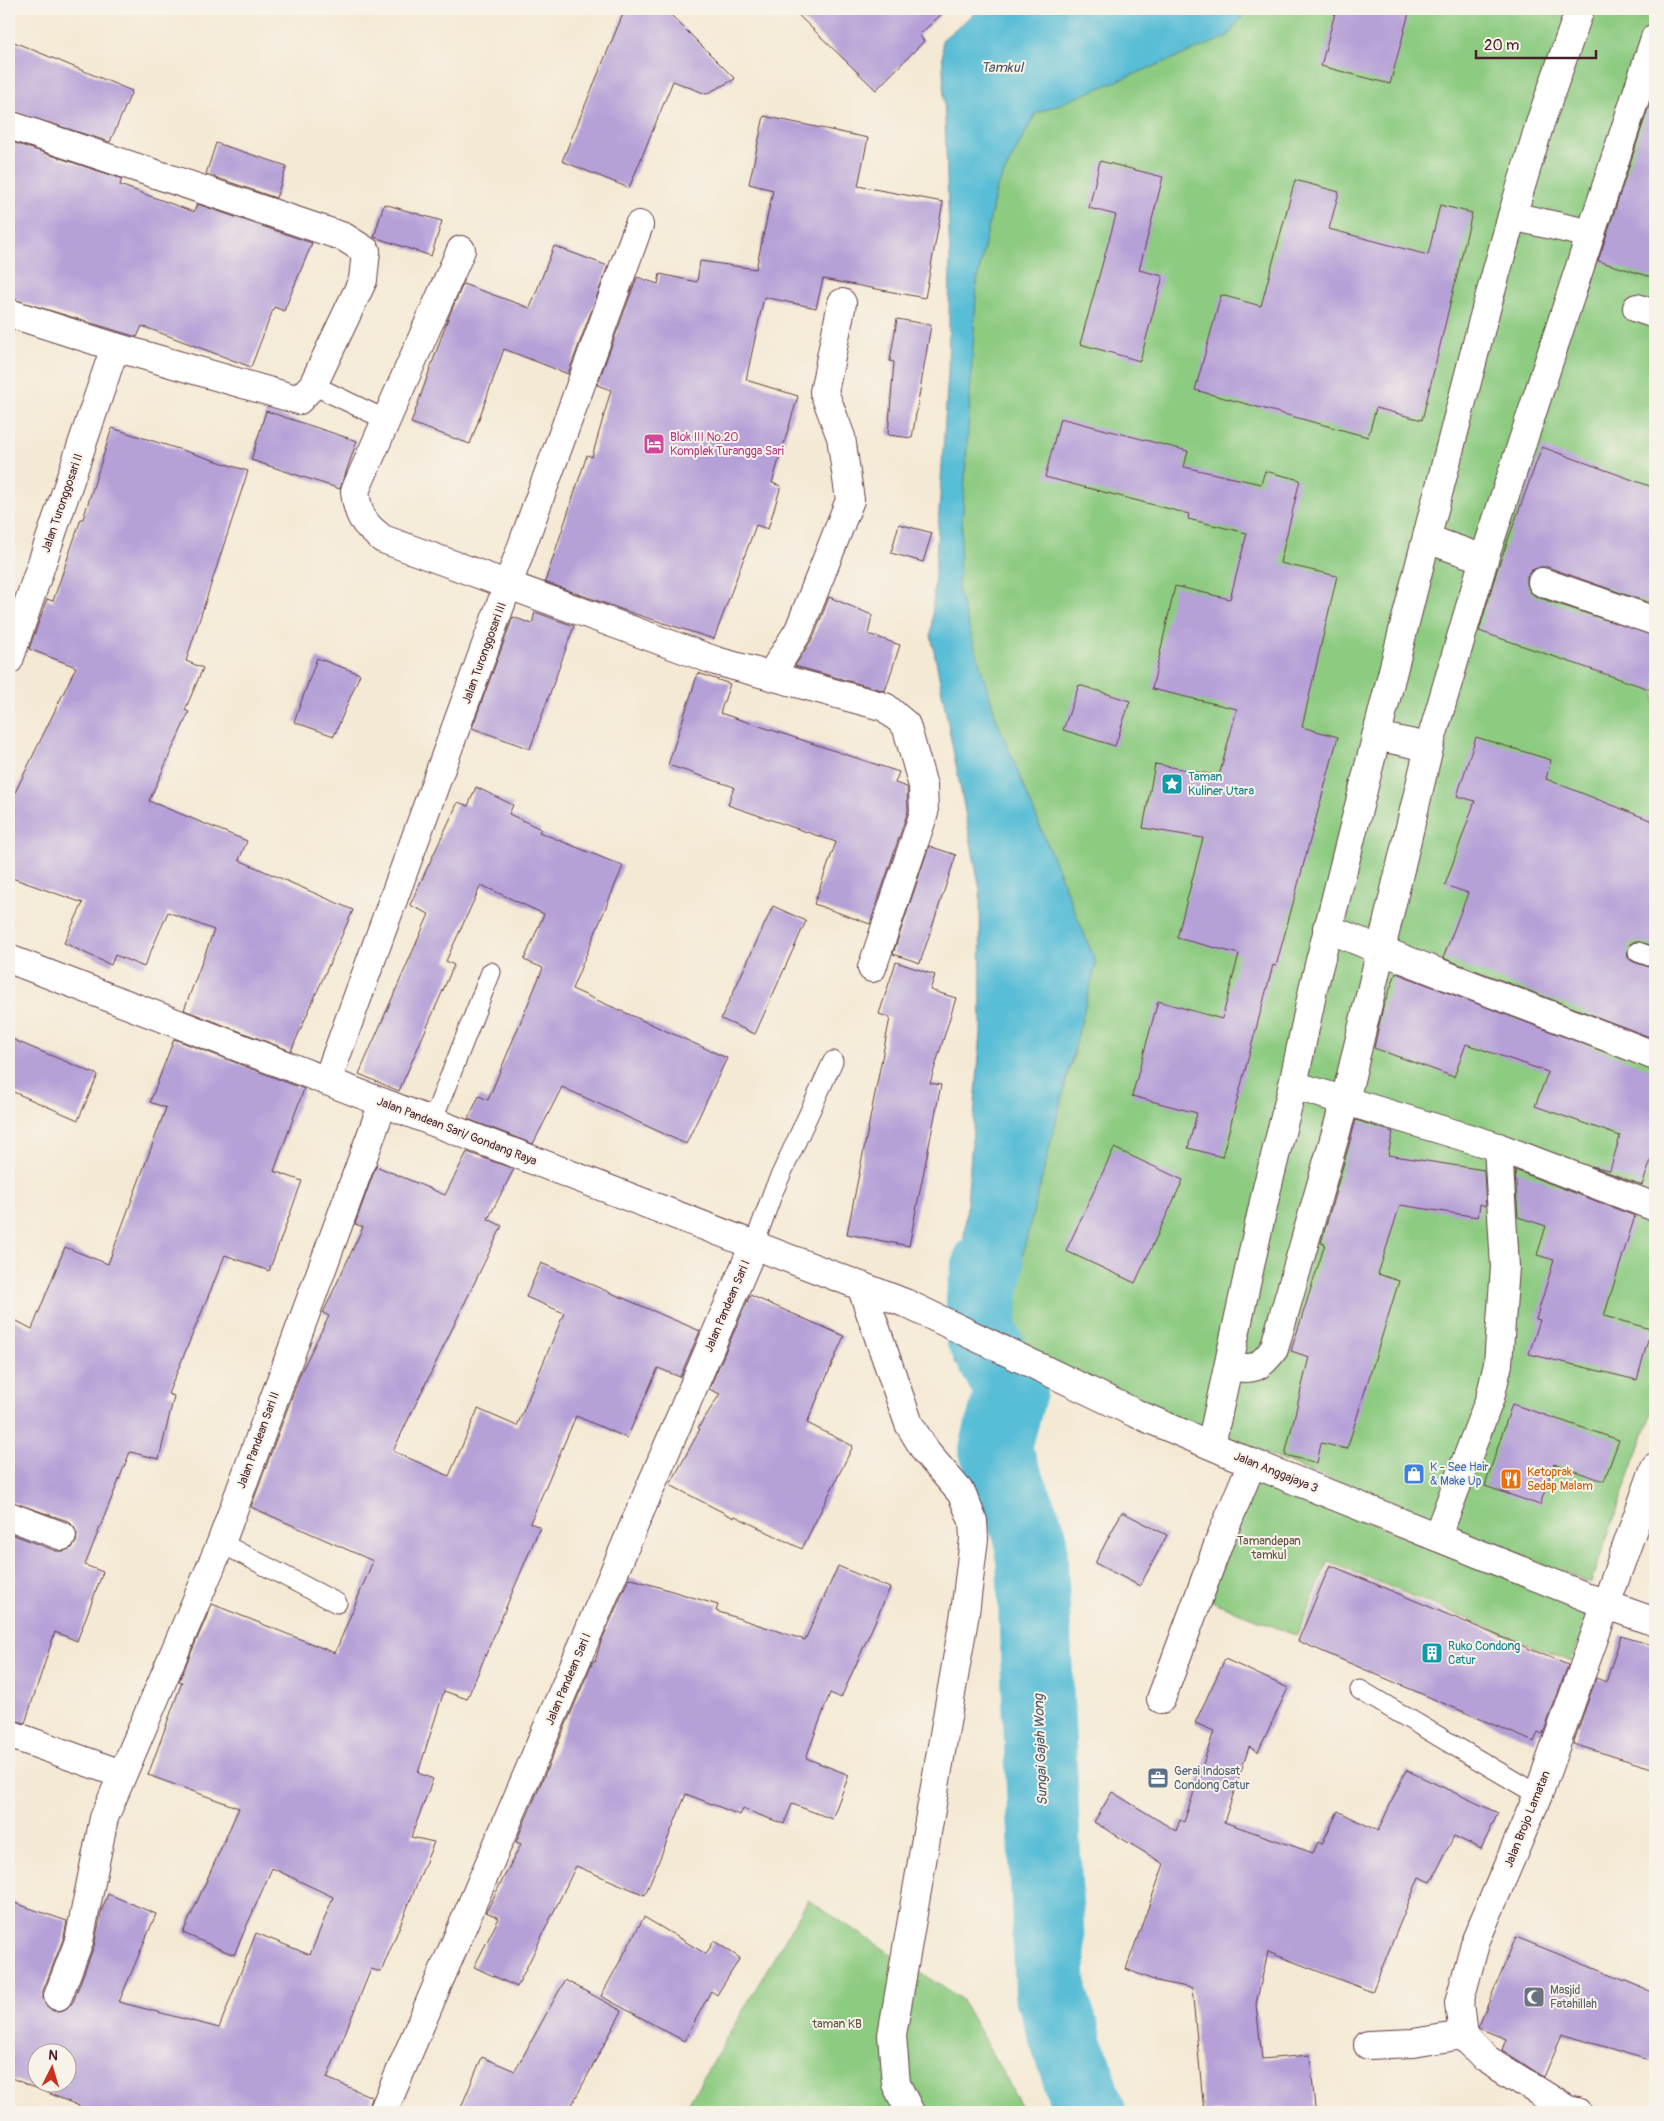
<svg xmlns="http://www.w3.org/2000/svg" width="1664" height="2121" viewBox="0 0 1664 2121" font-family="Pangolin,sans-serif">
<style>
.green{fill:#8dcb81;stroke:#6c7556}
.water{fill:#58bdd6;stroke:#516e80}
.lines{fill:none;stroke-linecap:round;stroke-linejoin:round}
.river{stroke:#58bdd6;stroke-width:72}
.building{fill:#b5a0d7;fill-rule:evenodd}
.service-casing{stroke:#643d44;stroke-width:21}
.minor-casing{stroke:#643d44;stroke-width:30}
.secondary-casing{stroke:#643d44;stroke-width:30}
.service{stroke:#fff;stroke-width:19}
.minor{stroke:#fff;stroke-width:28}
.secondary{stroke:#fff;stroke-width:28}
.labels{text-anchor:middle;stroke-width:4;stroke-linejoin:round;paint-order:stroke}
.hotel-label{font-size:12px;fill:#b23c85;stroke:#f7f3e8;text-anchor:start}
.street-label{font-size:12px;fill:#4a1f2b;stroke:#f7f3e8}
.culture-label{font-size:12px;fill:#0d838f;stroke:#f7f3e8;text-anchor:start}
.shop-label{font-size:12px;fill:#366cbe;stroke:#f7f3e8;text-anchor:start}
.food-label{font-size:12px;fill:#c56008;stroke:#f7f3e8;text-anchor:start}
.park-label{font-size:12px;fill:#5e5345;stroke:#f7f3e8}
.service-label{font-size:12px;fill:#4e5e75;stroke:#f7f3e8;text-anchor:start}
.worship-label{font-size:12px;fill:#5b616d;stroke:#f7f3e8;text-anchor:start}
.water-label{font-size:14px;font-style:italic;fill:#4f5667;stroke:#f7f3e8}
</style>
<rect width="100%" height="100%" fill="#f7f3e8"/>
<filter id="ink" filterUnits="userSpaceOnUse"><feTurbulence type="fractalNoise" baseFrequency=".02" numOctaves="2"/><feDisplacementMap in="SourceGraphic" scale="10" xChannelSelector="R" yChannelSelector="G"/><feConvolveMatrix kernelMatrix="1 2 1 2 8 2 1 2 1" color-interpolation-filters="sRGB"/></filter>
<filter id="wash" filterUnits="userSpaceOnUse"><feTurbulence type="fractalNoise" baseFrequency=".0096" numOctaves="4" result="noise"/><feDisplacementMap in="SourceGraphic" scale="20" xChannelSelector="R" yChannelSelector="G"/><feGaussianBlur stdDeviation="1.12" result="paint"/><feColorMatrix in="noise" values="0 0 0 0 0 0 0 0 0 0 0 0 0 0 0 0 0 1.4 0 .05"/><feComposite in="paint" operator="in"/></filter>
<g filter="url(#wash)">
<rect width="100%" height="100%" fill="#f4e9d4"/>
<g class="green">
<path d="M1107 9H1655V1403L1591 1583 1226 1438 1205 1435 981 1334 1075 1052 953 593 977 282 996 189 1035 114Z"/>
<path d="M1235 1470 1591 1610 1571 1662 1328 1561 1297 1636 1187 1591Z"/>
<path d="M808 1900 961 1999 1025 2112H683Z"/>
</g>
<path class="water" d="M980 9H1248L1227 37 1035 114 996 189 977 282 958 591 997 721 1096 963 988 1392 954 1362 981 1031 980 890 931 635 948 373 950 260 942 40Z"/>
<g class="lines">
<path class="river" d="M988 1265 982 1298 981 1334 1011 1390 995 1450 1031 1538 1051 1995 1090 2112"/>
</g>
<g id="blocks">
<g class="building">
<path d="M625 9H665L735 79 706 94 673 81 629 188 562 161Z"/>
<path d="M792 9H947L919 35 924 41 876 90Z"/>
<path d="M1336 9H1410L1390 84 1321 66Z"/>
<path d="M9 40 132 91 110 142 9 110Z"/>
<path d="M1655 87V278L1598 261Z"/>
<path d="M764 116 868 138 858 186 943 202 925 298 823 279 816 308 764 297 746 380 798 396 772 483 781 486 768 529 756 525 714 639 632 613 545 582 587 455 592 457 611 390 597 385 637 277 658 284 660 274 697 282 700 261 756 269 773 190 749 184Z"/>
<path d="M9 141 122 179 120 185 194 212 197 204 312 243 284 311 274 307 251 367 142 326 137 337 9 298Z"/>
<path d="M216 143 287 166 276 198 206 174Z"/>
<path d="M1100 161 1163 177 1139 270 1163 276 1140 361 1080 344 1116 215 1089 208Z"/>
<path d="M1295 180 1339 192 1329 229 1428 255 1440 205 1472 213 1422 420 1376 408 1368 437 1195 390 1221 295 1261 306Z"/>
<path d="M384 204 442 221 431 256 374 237Z"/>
<path d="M554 246 608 266 568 374 504 349 470 444 411 423 447 321 463 284 530 308Z"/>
<path d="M897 319 931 325 912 438 888 435 894 362 890 361Z"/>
<path d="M266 411 357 441 340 489 251 460Z"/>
<path d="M1060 418 1188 451 1184 467 1261 484 1265 471 1300 480 1280 563 1337 576 1302 727 1338 737 1276 966 1273 965 1222 1157 1188 1148 1197 1113 1132 1096 1158 1001 1222 1019 1239 954 1177 938 1203 838 1143 828 1155 764 1219 776 1237 709 1152 689 1175 586 1230 599 1247 533 1188 519 1189 514 1045 477Z"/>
<path d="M112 428 248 471 186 661 203 668 185 710 189 712 149 801 247 841 239 860 353 910 291 1051 184 1010 214 930 168 912 144 967 115 955 111 965 64 943 83 903 9 877V805L76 667 29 649 47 599 53 601 81 519H83Z"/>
<path d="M1542 447 1655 488V605L1547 567H1540L1532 570 1527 576V584L1530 592 1537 597 1655 636V691L1479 631 1497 570Z"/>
<path d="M899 524 932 533 923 562 891 553Z"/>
<path d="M829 597 872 615 868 634 900 645 885 691 795 666 814 636Z"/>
<path d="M535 612 574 626 530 749 472 728 513 617 532 624Z"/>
<path d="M317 658 360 674 334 736 294 722Z"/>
<path d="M698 673 730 684 720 713 899 772 895 783 907 787 908 811 870 924 814 904 836 842 728 805 734 787 668 765Z"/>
<path d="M1079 685 1130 701 1115 746 1063 730Z"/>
<path d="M1476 737 1551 760 1546 779 1655 822V946L1635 941 1630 944 1627 954 1629 959 1634 962 1655 969V1039L1443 958 1468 893 1445 885 1475 801 1457 796Z"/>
<path d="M476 787 513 805 509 814 541 829 539 832 623 866 572 989 727 1058 686 1144 562 1087 533 1144 468 1119 479 1096 488 1100 543 968 524 960 544 914 481 885 446 961 454 965 399 1091 359 1074 429 914 410 905 458 802 468 806Z"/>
<path d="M929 846 956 855 920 963 893 954Z"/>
<path d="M773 906 806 921 755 1034 721 1019Z"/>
<path d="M896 962 935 975 930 990 956 998 930 1083 941 1085 909 1246 847 1234 890 1018 879 1014Z"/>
<path d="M1396 973 1655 1071V1150L1642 1185 1591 1166 1610 1170 1620 1136 1535 1106 1548 1072 1466 1044 1454 1077 1374 1048 1383 1007Z"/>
<path d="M9 1038 98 1075 78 1120 9 1090Z"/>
<path d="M174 1039 304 1089 274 1171 302 1181 269 1271 225 1255 168 1394 174 1396 159 1459 130 1452 85 1565 103 1572 77 1641 55 1632 25 1723 9 1719V1533L56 1551H64L72 1548 76 1542 77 1534 74 1527 68 1521 9 1501V1317L32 1329 65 1247 108 1264 166 1108 150 1102Z"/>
<path d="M1356 1120 1393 1132 1388 1155 1484 1170 1486 1206 1480 1204 1478 1217 1400 1205 1378 1274 1399 1281 1347 1449 1321 1443 1317 1463 1285 1455 1309 1357 1291 1351 1325 1244 1321 1243Z"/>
<path d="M1114 1148 1183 1180 1135 1283 1066 1251Z"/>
<path d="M467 1152 514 1169 488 1219 502 1226 393 1451 449 1476 478 1409 517 1426 564 1313 526 1297 541 1263 700 1331 680 1377 658 1368 627 1438 576 1416 530 1523 540 1527 467 1699 444 1691 418 1773 433 1779 411 1837 434 1842 381 1972 371 1969 327 2078 372 2097 368 2112H94L9 2077V1901L67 1921 64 1937 43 1991V1999L46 2005 53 2011H61L67 2008 73 2002 94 1946 102 1909 108 1894 156 1914 119 2002 219 2028 256 1933 310 1955 333 1897 272 1868 234 1955 183 1933 239 1808 148 1775 182 1682 179 1681 212 1604 335 1653 373 1561 251 1507 301 1372 329 1316 323 1313 363 1227 355 1224 376 1166 445 1195ZM38 2054H68V2084H38Z"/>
<path d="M1515 1170 1635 1216 1604 1316 1651 1329 1637 1380 1529 1354 1540 1320 1536 1319 1554 1260 1537 1255 1546 1226 1518 1217Z"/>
<path d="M750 1295 844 1336 807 1423 853 1446 802 1549 735 1516 734 1518 670 1485 700 1429 698 1428 720 1394 709 1389Z"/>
<path d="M1512 1404 1619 1440 1604 1481 1554 1464 1540 1505 1485 1486Z"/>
<path d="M1122 1512 1167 1535 1140 1586 1095 1563Z"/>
<path d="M1330 1565 1568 1665 1543 1734 1538 1732 1534 1742 1298 1641Z"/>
<path d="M838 1566 890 1588 841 1698 830 1693 806 1758 849 1775 832 1819 792 1804 784 1824 743 1809 740 1815 686 1794 645 1895 576 1866 517 1987 474 1967 499 1918 486 1912 521 1844 516 1842 593 1661H595L601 1642 629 1578 718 1605 716 1611 805 1640Z"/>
<path d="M1621 1636 1655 1646V1769L1573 1744 1596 1678 1606 1682Z"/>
<path d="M1225 1659 1288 1688 1258 1752 1249 1747 1224 1822 1313 1853 1318 1842 1322 1844 1338 1811 1378 1831 1406 1770 1498 1813 1481 1849 1454 1836 1431 1882 1419 1877 1372 1992 1268 1952 1256 2004 1262 2059 1310 2055 1315 2108 1274 2112H1204L1192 1988 1156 1981 1126 1969 1164 1864 1094 1822 1112 1792 1176 1831 1180 1820 1184 1822 1214 1731 1195 1723Z"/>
<path d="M644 1917 706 1954 714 1941 740 1958 717 1995 711 1991 684 2041 601 1996Z"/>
<path d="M1516 1937 1655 1993V2062L1562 2034 1544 2077 1502 2050 1506 2039 1478 2028Z"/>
<path d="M565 1980 622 2011 568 2112H459L482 2057 515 2071Z"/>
</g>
</g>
</g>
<g filter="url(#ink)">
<use href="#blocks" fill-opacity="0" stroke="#643d44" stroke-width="1"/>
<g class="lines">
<g class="service-casing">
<g id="service">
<path d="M313 385 386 420"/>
<path d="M1638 952 1655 958"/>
<path d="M432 1122 491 972"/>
<path d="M754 1245 773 1192 833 1061"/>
<path d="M221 1543 337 1603"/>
<path d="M1360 1690 1538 1795"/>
</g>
</g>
<g class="minor-casing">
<g id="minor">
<path d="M9 125 344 237 366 251 363 280 313 385 299 400 115 347 9 313"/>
<path d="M1512 216 1591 234"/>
<path d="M461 250 355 491C358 516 363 524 383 539L716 661 885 707 906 725 923 786 924 813 872 968"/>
<path d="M1637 308 1655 314"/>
<path d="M1427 539 1484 559"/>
<path d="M1542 582 1655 621"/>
<path d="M9 660 115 347"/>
<path d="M771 675 799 630 850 500 841 437 824 392 842 303"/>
<path d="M1376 736 1429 747"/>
<path d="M1327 928C1435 974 1547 1012 1655 1056"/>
<path d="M327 1081 639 225"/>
<path d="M1293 1085 1498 1147 1655 1207"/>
<path d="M861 1286 909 1424 926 1452 962 1494 973 1521 974 1539 965 1613 892 2035 896 2084 910 2112"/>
<path d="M1230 1366C1253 1371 1260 1368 1274 1349L1345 1101 1429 747 1484 559 1655 38"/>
<path d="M1211 1445 1267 1188 1293 1085 1314 985 1416 579 1483 320 1512 216 1541 120 1580 9"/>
<path d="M9 1516 62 1536"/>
<path d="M1437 1537 1490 1398 1498 1364 1505 1267 1498 1147"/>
<path d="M1161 1699 1221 1537 1252 1463"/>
<path d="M9 1734 121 1774"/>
<path d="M58 1996 79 1941 104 1818 221 1543 383 1103"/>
<path d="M1463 2035 1459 2003 1476 1940 1538 1795 1655 1467"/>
<path d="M1463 2035 1485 2058 1568 2110 1577 2112"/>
<path d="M1368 2045 1413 2043 1463 2035"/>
<path d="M383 2112 754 1245"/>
</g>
</g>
<g class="secondary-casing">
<path id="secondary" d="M9 959 905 1303 1135 1413 1252 1463 1607 1605 1655 1622"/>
</g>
<use href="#service" class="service"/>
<use href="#minor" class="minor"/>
<use href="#secondary" class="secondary"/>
</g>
</g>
<defs>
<g id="hotel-square" transform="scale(1.125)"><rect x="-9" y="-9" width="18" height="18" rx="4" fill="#d1479c" stroke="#f7f3e8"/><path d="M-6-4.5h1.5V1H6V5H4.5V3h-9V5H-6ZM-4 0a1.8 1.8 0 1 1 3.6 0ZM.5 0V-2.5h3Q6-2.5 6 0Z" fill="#fff"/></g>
<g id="sight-square" transform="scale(1.125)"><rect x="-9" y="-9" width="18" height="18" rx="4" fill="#0f9aa8" stroke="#f7f3e8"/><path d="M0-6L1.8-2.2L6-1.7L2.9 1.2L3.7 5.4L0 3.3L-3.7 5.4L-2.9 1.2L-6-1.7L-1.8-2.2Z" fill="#fff"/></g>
<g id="shop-square" transform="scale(1.125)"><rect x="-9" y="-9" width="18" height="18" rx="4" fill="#3f7fe0" stroke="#f7f3e8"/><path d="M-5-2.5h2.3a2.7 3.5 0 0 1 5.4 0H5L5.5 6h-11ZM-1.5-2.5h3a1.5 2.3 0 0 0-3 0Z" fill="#fff"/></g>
<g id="restaurant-square" transform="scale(1.125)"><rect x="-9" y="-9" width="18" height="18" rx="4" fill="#e8710a" stroke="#f7f3e8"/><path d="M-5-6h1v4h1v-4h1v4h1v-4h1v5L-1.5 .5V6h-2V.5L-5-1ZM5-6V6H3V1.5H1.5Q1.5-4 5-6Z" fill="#fff"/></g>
<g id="building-square" transform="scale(1.125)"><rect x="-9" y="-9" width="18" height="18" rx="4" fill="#0f9aa8" stroke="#f7f3e8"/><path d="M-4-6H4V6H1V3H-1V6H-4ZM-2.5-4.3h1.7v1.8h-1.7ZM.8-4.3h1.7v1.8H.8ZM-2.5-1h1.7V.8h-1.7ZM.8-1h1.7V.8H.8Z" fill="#fff"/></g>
<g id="office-square" transform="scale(1.125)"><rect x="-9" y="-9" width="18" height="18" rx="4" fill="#5c6f8a" stroke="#f7f3e8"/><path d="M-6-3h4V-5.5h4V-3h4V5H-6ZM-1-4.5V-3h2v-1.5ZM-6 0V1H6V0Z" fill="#fff"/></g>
<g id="mosque-square" transform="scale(1.125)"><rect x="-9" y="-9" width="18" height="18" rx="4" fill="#6b7280" stroke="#f7f3e8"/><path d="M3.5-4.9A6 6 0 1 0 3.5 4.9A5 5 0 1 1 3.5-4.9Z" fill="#fff"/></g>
</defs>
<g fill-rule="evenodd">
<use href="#hotel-square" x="654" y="444"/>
<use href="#sight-square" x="1172" y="784"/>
<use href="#shop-square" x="1414" y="1474"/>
<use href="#restaurant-square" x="1511" y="1479"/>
<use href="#building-square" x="1432" y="1653"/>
<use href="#office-square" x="1158" y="1778"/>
<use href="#mosque-square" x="1534" y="1997"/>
</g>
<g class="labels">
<g class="hotel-label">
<text x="670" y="441">Blok III No.20<tspan x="670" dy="14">Komplek Turangga Sari</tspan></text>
</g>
<g class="street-label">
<text transform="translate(62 503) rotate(-71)" y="4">Jalan Turonggosari II</text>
<text transform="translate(484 653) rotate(-70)" y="4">Jalan Turonggosari III</text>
<text transform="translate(457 1131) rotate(21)" y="4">Jalan Pandean Sari/ Gondang Raya</text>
<text transform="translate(727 1306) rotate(-67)" y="4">Jalan Pandean Sari I</text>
<text transform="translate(258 1440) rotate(-70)" y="4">Jalan Pandean Sari II</text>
<text transform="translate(1276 1472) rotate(22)" y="4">Jalan Anggajaya 3</text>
<text transform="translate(568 1679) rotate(-67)" y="4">Jalan Pandean Sari I</text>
<text transform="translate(1527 1819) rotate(-68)" y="4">Jalan Brojo Lamatan</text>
</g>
<g class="culture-label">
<text x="1188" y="781">Taman<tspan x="1188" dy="14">Kuliner Utara</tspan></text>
<text x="1448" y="1650">Ruko Condong<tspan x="1448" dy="14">Catur</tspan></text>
</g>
<g class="shop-label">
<text x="1430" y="1471">K - See Hair<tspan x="1430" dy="14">&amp; Make Up</tspan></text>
</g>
<g class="food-label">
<text x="1527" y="1476">Ketoprak<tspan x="1527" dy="14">Sedap Malam</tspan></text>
</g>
<g class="park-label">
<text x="1269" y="1545">Tamandepan<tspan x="1269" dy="14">tamkul</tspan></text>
<text x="837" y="2028">taman KB</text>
</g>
<g class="service-label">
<text x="1174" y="1775">Gerai Indosat<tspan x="1174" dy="14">Condong Catur</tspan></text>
</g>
<g class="worship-label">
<text x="1550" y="1994">Masjid<tspan x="1550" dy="14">Fatahillah</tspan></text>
</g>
<g class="water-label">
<text x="1002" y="72">Tamkul</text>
<text transform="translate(1040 1750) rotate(-92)" y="5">Sungai Gajah Wong</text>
</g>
</g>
<rect width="1664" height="2121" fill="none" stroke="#f7f3e8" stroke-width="30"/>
<g transform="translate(52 2068) rotate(5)"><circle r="24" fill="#f7f3e8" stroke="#b29e9c"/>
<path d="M0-4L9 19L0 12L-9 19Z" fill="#c8321e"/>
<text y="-8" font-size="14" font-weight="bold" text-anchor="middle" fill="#4a1f2b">N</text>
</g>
<path d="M1476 50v8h120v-8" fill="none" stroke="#4a1f2b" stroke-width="2.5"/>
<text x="1484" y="50" font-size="15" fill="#4a1f2b" stroke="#f7f3e8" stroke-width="4" paint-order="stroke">20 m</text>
</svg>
